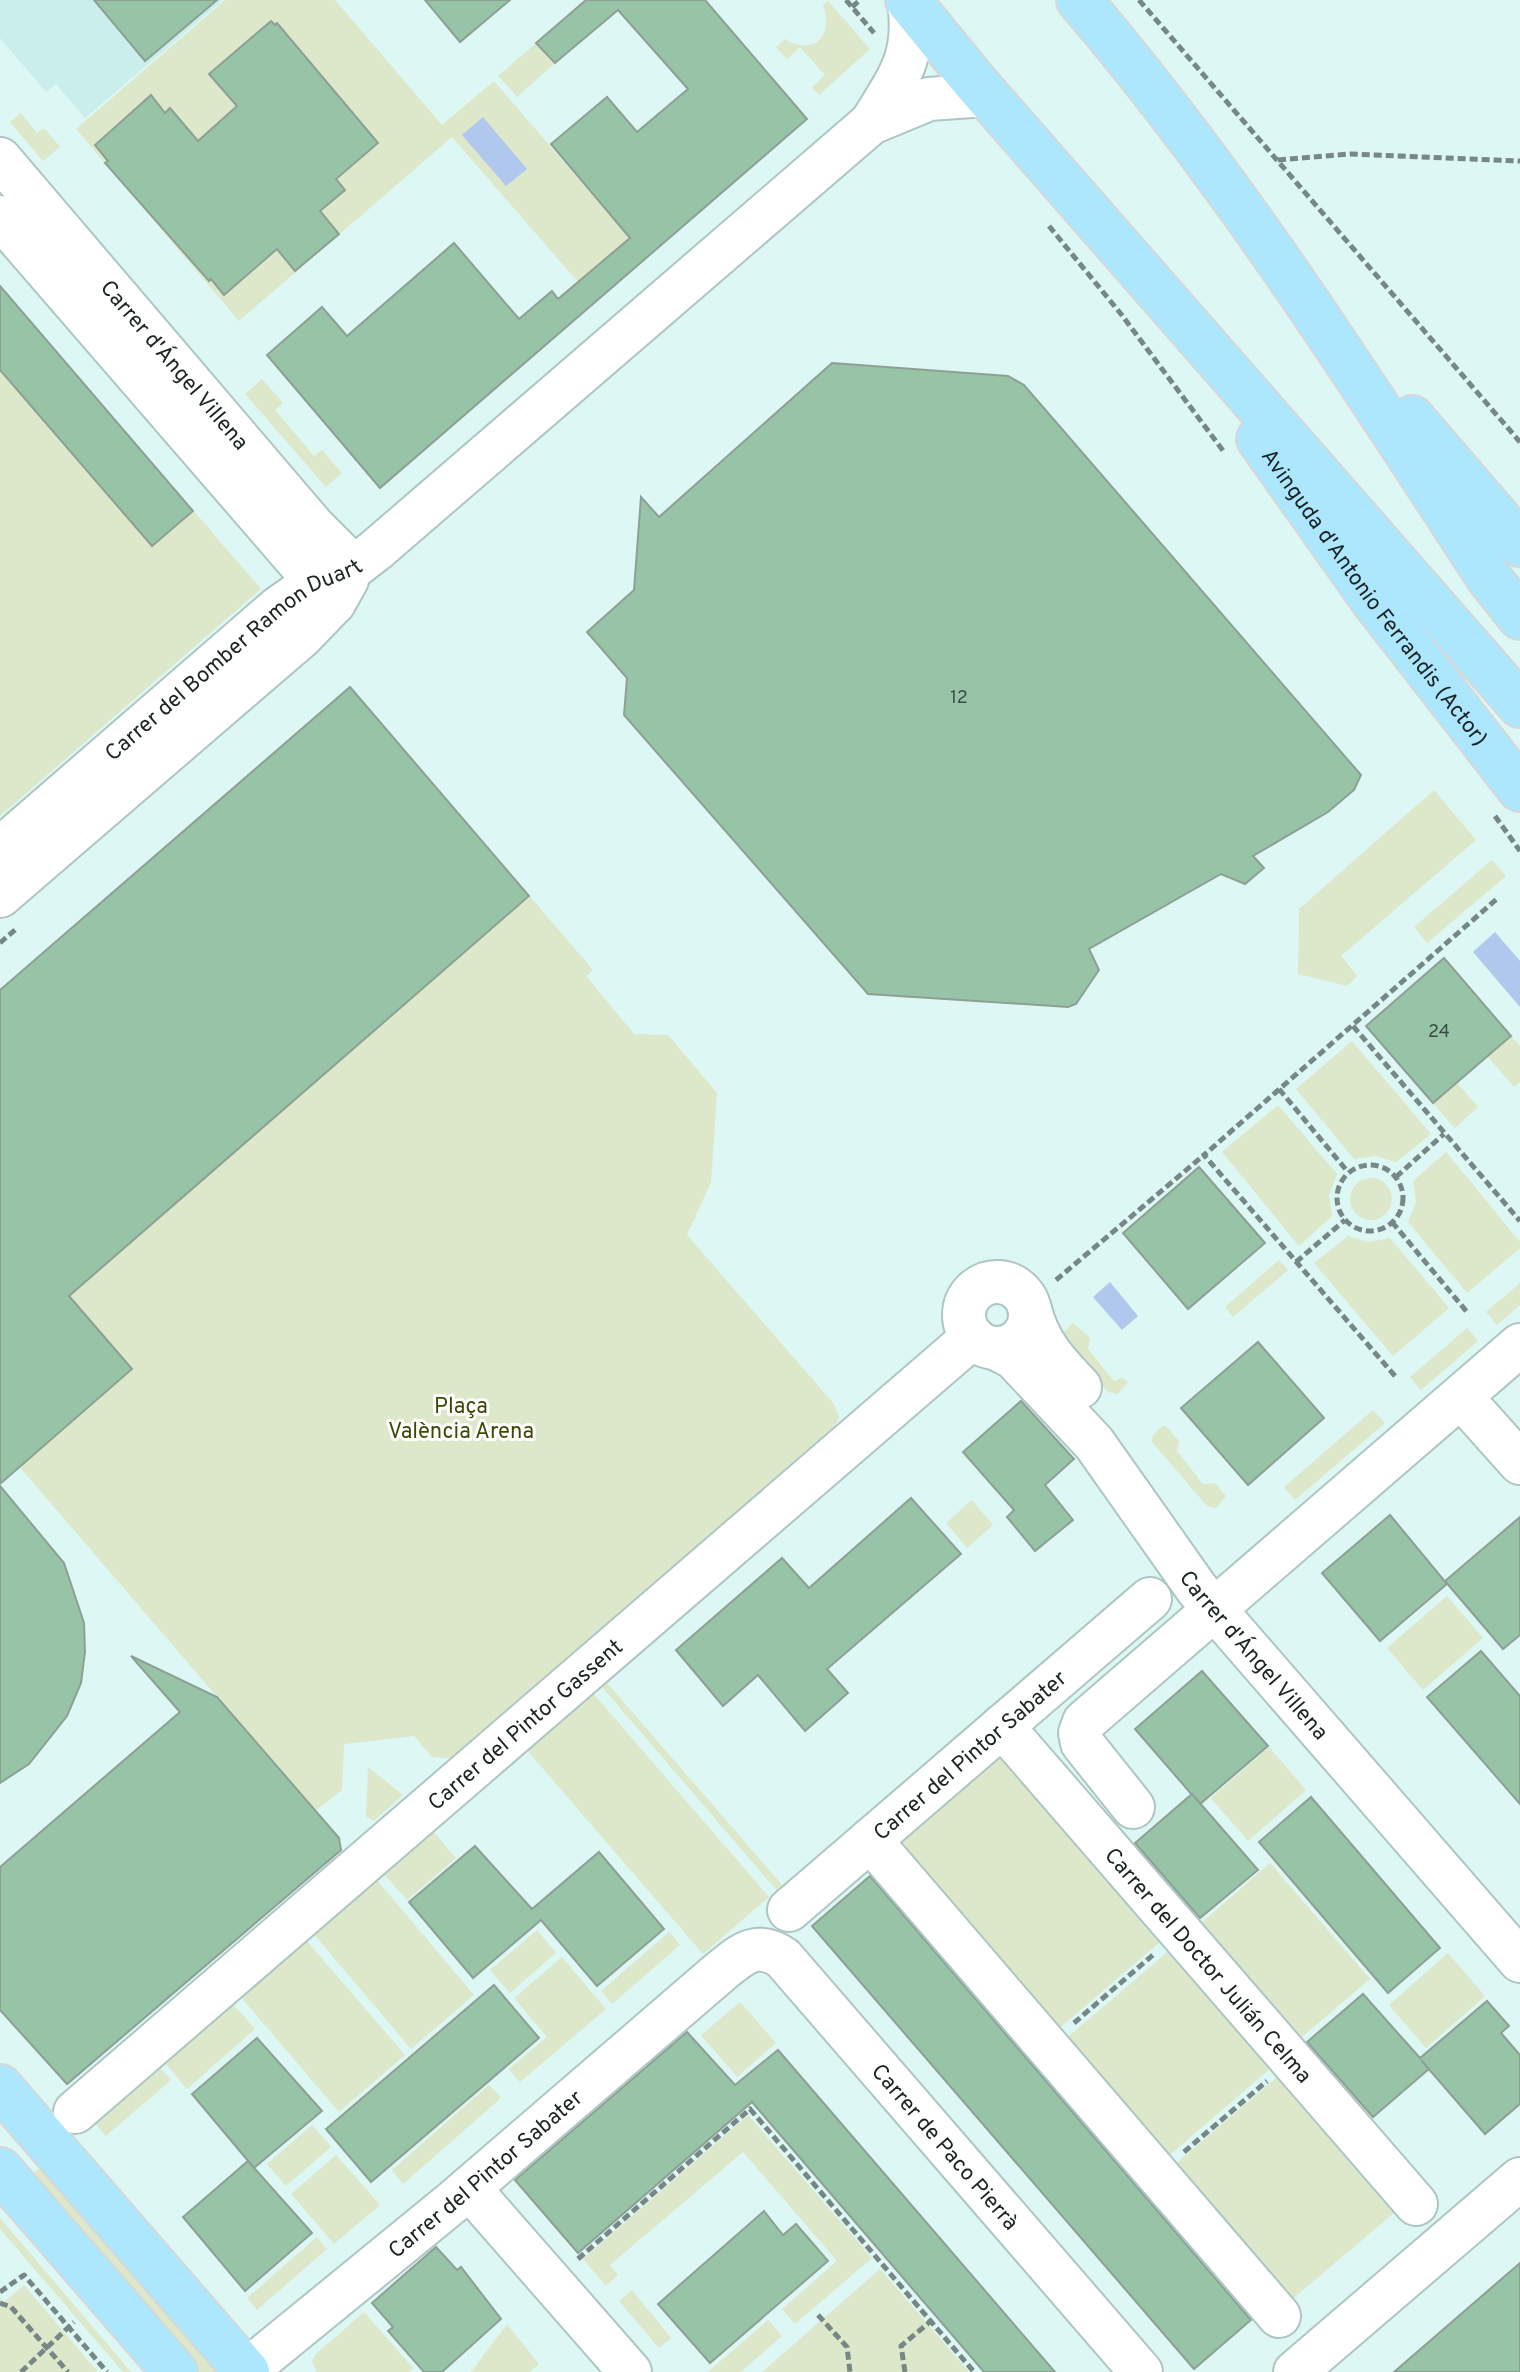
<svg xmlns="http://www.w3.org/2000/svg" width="1520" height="2372" viewBox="0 0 1520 2372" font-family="Overpass,sans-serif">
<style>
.built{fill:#caeeec}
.green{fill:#dde7ca}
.water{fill:#b0c7ee}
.building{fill:#97c3a7;stroke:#8ea094;stroke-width:2}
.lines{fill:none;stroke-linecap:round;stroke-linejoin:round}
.minor-casing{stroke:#adc6c4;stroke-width:46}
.major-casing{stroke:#d6d8d8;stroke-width:48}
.path{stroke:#768786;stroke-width:5;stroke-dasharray:8 4;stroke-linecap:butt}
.minor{stroke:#fff;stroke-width:42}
.major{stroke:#ace7fe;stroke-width:44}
.labels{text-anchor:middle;stroke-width:6;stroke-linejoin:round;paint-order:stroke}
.number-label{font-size:18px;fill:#3a4c45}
.street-label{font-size:22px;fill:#1b2424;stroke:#fff}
.park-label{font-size:22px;fill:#3b4a03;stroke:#fff}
</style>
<rect width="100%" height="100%" fill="#ddf7f5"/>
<path class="built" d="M0 0H223L85 118 56 84 46 92 0 38Z"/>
<g class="green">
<path d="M225 0H335L442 125 494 81 646 257 627 274 610 254 578 282 452 137 239 321 76 129Z"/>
<path d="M828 1 870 49 819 95 812 87 825 75 800 47 787 59 776 47 785 39C815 57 834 35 823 5Z"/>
<path d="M536 43 555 63 517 97 498 76Z"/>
<path d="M21 113 37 133 44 128 60 147 43 161 10 122Z"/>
<path d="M0 286 261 589 0 816Z"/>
<path d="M262 379 283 403 275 410 314 456 322 450 342 473 326 487 245 394Z"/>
<path d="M350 687 593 970 586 976 634 1034 668 1035 717 1093 711 1182 687 1235 834 1404 839 1417 835 1426 451 1758 432 1757 414 1736 344 1744 342 1790 315 1811 0 1444V990Z"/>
<path d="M1434 790 1476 840 1341 956 1357 976 1347 986 1298 974 1299 909Z"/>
<path d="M1492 860 1506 876 1427 943 1414 927Z"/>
<path d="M1511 1036 1520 1046V1082L1514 1087 1487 1056Z"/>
<path d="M1352 1041 1431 1134 1396 1162 1376 1156 1354 1159 1296 1089Z"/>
<path d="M1457 1083 1478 1107 1455 1128 1433 1103Z"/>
<path d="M1278 1105 1337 1174 1329 1195 1332 1216 1299 1246 1222 1152Z"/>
<path d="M1446 1152 1520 1242V1248L1467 1293 1408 1222 1416 1202 1413 1181Z"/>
<circle cx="1371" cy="1199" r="21"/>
<path d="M1348 1236 1368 1242 1390 1238 1449 1308 1393 1356 1314 1263Z"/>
<path d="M1279 1260 1288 1270 1233 1317 1225 1307Z"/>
<path d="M1520 1283V1305L1497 1325 1486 1312Z"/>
<path d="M1073 1323 1090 1338 1088 1349 1114 1381 1122 1378 1128 1382 1118 1394 1108 1392 1063 1338 1064 1332Z"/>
<path d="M1467 1328 1478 1341 1421 1390 1410 1377Z"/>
<path d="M1373 1410 1385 1423 1295 1500 1284 1487Z"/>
<path d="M1162 1426H1166L1179 1441 1177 1451 1203 1484 1215 1483 1226 1496 1216 1508 1207 1506 1152 1442 1153 1435Z"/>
<path d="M972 1500 993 1525 967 1548 946 1523Z"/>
<path d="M1130 1586 1138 1595 939 1767 930 1758Z"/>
<path d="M1447 1596 1483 1638 1423 1690 1387 1648Z"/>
<path d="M607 1683 783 1886 915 1771 922 1780 784 1899 602 1687Z"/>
<path d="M592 1692 769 1897 703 1954 526 1749Z"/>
<path d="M1009 1741 1174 1930 1048 2038 884 1849Z"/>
<path d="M1269 1747 1306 1790 1248 1841 1211 1798Z"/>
<path d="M368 1767 403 1795 374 1821 366 1817Z"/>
<path d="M433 1831 456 1858 407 1900 384 1874Z"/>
<path d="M1270 1863 1370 1979 1290 2047 1191 1932Z"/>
<path d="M376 1879 474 1995 411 2049 313 1933Z"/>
<path d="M537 1930 556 1953 510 1993 490 1970Z"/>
<path d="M669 1932 680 1945 612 2004 601 1991Z"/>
<path d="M1183 1939 1284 2057 1158 2165 1057 2046Z"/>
<path d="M306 1940 405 2055 339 2112 240 1996Z"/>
<path d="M1448 1953 1485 1996 1426 2048 1389 2005Z"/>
<path d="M562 1957 606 2009 520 2082 509 2069 547 2037 514 1998Z"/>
<path d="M740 2002 776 2043 737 2077 701 2035Z"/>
<path d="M232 2003 255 2029 187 2089 164 2062Z"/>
<path d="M1291 2065 1408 2201 1282 2308 1165 2173Z"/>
<path d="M159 2067 171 2080 106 2136 94 2122Z"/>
<path d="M489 2085 501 2098 403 2184 392 2170Z"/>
<path d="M748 2115 872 2258 795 2324 782 2309 837 2261 743 2152 610 2265 618 2275 606 2286 583 2259Z"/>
<path d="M312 2125 331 2147 286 2186 267 2164Z"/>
<path d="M336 2155 380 2205 334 2244 291 2194Z"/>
<path d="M44 2164 221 2372H199L31 2175Z"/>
<path d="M0 2218 131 2372H123L0 2229Z"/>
<path d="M317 2237 327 2249 257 2310 247 2298Z"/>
<path d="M880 2269 969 2372H762Z"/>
<path d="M24 2285 98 2372H0V2298L4 2302Z"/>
<path d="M632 2290 671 2338 659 2348 619 2301Z"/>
<path d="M364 2312 413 2368 409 2372H317L312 2362 315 2355Z"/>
<path d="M768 2320 782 2336 741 2372H708Z"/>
<path d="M507 2324 539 2364 529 2372H471Z"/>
</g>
<g class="water">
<path d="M483 117 527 169 506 186 462 135Z"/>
<path d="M1495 932 1520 961V1007L1473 952Z"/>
<path d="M1110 1282 1138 1316 1122 1330 1093 1297Z"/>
</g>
<g class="building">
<path d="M94 0H217L145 61Z"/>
<path d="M425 0H510L460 42Z"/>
<path d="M586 0H705L807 119 380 488 267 355 322 307 347 336 454 243 519 319 552 291 558 299 630 238 551 144 607 97 637 132 688 89 618 10 555 63 536 43Z"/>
<path d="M271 21 275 25 277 23 378 143 336 179 345 190 320 211 339 234 295 271 277 249 224 295 211 279 209 281 105 163 108 161 95 145 151 95 165 113 170 108 198 141 237 106 209 74Z"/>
<path d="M0 286 193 511 152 546 0 370Z"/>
<path d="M832 363 1008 376 1024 385 1361 775 1354 790 1328 812 1253 856 1264 868 1245 884 1221 874 1089 949 1099 970 1076 1004 1068 1007 868 994 624 715 627 678 587 632 634 590 641 497 659 517Z"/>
<path d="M350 687 529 896 69 1296 132 1369 0 1484V990Z"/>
<path d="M1444 958 1511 1036 1433 1103 1366 1026Z"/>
<path d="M1199 1167 1265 1243 1188 1309 1123 1233Z"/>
<path d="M1258 1342 1324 1418 1248 1485 1181 1408Z"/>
<path d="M1021 1401 1074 1459 1045 1485 1073 1520 1035 1551 1007 1517 1014 1510 963 1452Z"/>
<path d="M0 1486 64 1563 84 1623 85 1652 81 1683 67 1716 29 1764 0 1783Z"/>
<path d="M911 1498 961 1554 827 1669 848 1693 805 1731 758 1675 723 1706 676 1650 782 1558 809 1588Z"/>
<path d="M1390 1515 1447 1584 1380 1641 1322 1573Z"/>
<path d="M1520 1517V1635L1503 1649 1445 1581Z"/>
<path d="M1481 1651 1520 1696V1804L1427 1697Z"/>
<path d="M131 1656 217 1697 339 1838 341 1850 67 2084 0 2010V1867L180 1712Z"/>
<path d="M1202 1671 1268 1746 1200 1804 1135 1729Z"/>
<path d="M1192 1794 1258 1870 1200 1918 1135 1843Z"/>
<path d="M1311 1797 1440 1948 1388 1993 1259 1842Z"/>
<path d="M475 1846 532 1909 599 1852 664 1929 597 1986 541 1920 473 1978 409 1902Z"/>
<path d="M870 1876 1251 2320 1194 2369 812 1926Z"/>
<path d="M494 1985 539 2038 371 2182 326 2129Z"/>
<path d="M1363 1994 1420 2058 1487 2001 1509 2026 1501 2033 1520 2055V2104L1485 2134 1421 2060 1429 2069 1373 2117 1307 2042Z"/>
<path d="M687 2032 735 2085 778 2050 1055 2372H984L752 2102 578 2253 515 2180Z"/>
<path d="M257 2038 322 2111 254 2168 192 2094Z"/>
<path d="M248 2161 312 2233 245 2291 183 2217Z"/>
<path d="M764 2211 783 2235 796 2224 828 2261 710 2363 658 2304Z"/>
<path d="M436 2247 457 2270 461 2267 501 2319 442 2372H424L388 2331 393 2327 372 2303Z"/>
<path d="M1520 2263V2372H1394Z"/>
</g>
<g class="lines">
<g class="minor-casing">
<g id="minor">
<path d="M871 123C898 79 917 57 909 2"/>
<path id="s1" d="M0 159 313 526 354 567"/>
<path d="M0 217 334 603"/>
<path id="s2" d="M0 849 278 608 313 583 354 567 376 550 871 123 929 99 986 95"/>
<path d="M0 896 302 636 334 603 347 580"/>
<circle cx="997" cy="1315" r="33"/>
<path d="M1030 1309C1038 1343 1057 1363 1080 1387"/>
<path id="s3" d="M995 1348 1014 1358 1094 1443 1197 1589 1520 1961"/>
<path d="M1461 1397 1520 1463"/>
<path id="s4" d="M1002 1726 1416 2204"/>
<path d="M1133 1807 1082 1743 1080 1733 1084 1722 1520 1345"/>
<path d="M870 1840 1279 2316"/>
<path id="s5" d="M789 1910 1150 1599"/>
<path id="s6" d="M75 2112 973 1337"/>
<path d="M469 2188 630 2372"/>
<path id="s7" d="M246 2371 454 2201 720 1972C742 1954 757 1940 783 1958L1141 2372"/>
<path d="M1295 2372 1520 2179"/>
</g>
</g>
<g class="major-casing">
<g id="major">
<path d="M908 0 975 82 1520 705"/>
<path d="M1079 0C1233 180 1360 380 1489 578L1520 617"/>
<path d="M1412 418 1520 544"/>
<path id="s8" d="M1259 439 1373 600 1520 789"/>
<path d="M0 2087 247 2372"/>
<path d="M0 2170 175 2372"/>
</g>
</g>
<g class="path">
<path d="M846 0 874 33"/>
<path d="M1139 0 1520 442"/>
<path d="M852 7 860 0"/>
<path d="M1278 160 1350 154 1520 161"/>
<path d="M1049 226 1121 314 1224 452"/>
<path d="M1495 816 1520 851"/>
<path d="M0 943 17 928"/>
<path d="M1353 1026 1520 1221"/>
<path d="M1279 1089 1348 1172"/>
<circle cx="1370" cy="1198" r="33"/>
<path d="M1396 1177 1444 1134"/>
<path d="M1392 1222 1467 1312"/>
<path d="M1296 1262 1345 1220"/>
<path d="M1056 1280 1204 1155"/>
<path d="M1395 1376 1204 1155 1498 898"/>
<path d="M1074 2023 1154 1954"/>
<path d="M1184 2152 1267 2081"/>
<path d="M578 2259 750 2109 974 2372"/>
<path d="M0 2292 24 2275 107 2372"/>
<path d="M0 2303 11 2307 68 2372"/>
<path d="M818 2315 847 2347 850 2372"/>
<path d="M21 2372 74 2322"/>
<path d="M905 2372 901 2346 931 2321"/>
</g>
<use href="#minor" class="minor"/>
<use href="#major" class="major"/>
</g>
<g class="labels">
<g class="number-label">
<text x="959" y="703">12</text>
<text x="1439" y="1037">24</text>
</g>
<g class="street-label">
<text dy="8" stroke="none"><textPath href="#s1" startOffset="270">Carrer d'Ángel Villena</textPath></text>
<text dy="8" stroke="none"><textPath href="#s8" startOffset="196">Avinguda d'Antonio Ferrandis (Actor)</textPath></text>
<text dy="8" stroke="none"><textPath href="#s2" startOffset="302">Carrer del Bomber Ramon Duart</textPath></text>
<text dy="8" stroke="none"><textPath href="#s3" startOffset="404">Carrer d'Ángel Villena</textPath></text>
<text dy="8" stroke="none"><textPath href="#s6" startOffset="594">Carrer del Pintor Gassent</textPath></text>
<text dy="8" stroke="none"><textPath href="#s5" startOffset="238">Carrer del Pintor Sabater</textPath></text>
<text dy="8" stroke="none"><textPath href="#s4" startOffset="316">Carrer del Doctor Julián Celma</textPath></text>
<text dy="8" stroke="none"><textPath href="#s7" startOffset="940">Carrer de Paco Pierrà</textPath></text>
<text dy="8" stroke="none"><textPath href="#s7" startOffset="310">Carrer del Pintor Sabater</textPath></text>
</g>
<g class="park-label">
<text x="461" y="1413">Plaça<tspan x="461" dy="25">València Arena</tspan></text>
</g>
</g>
</svg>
